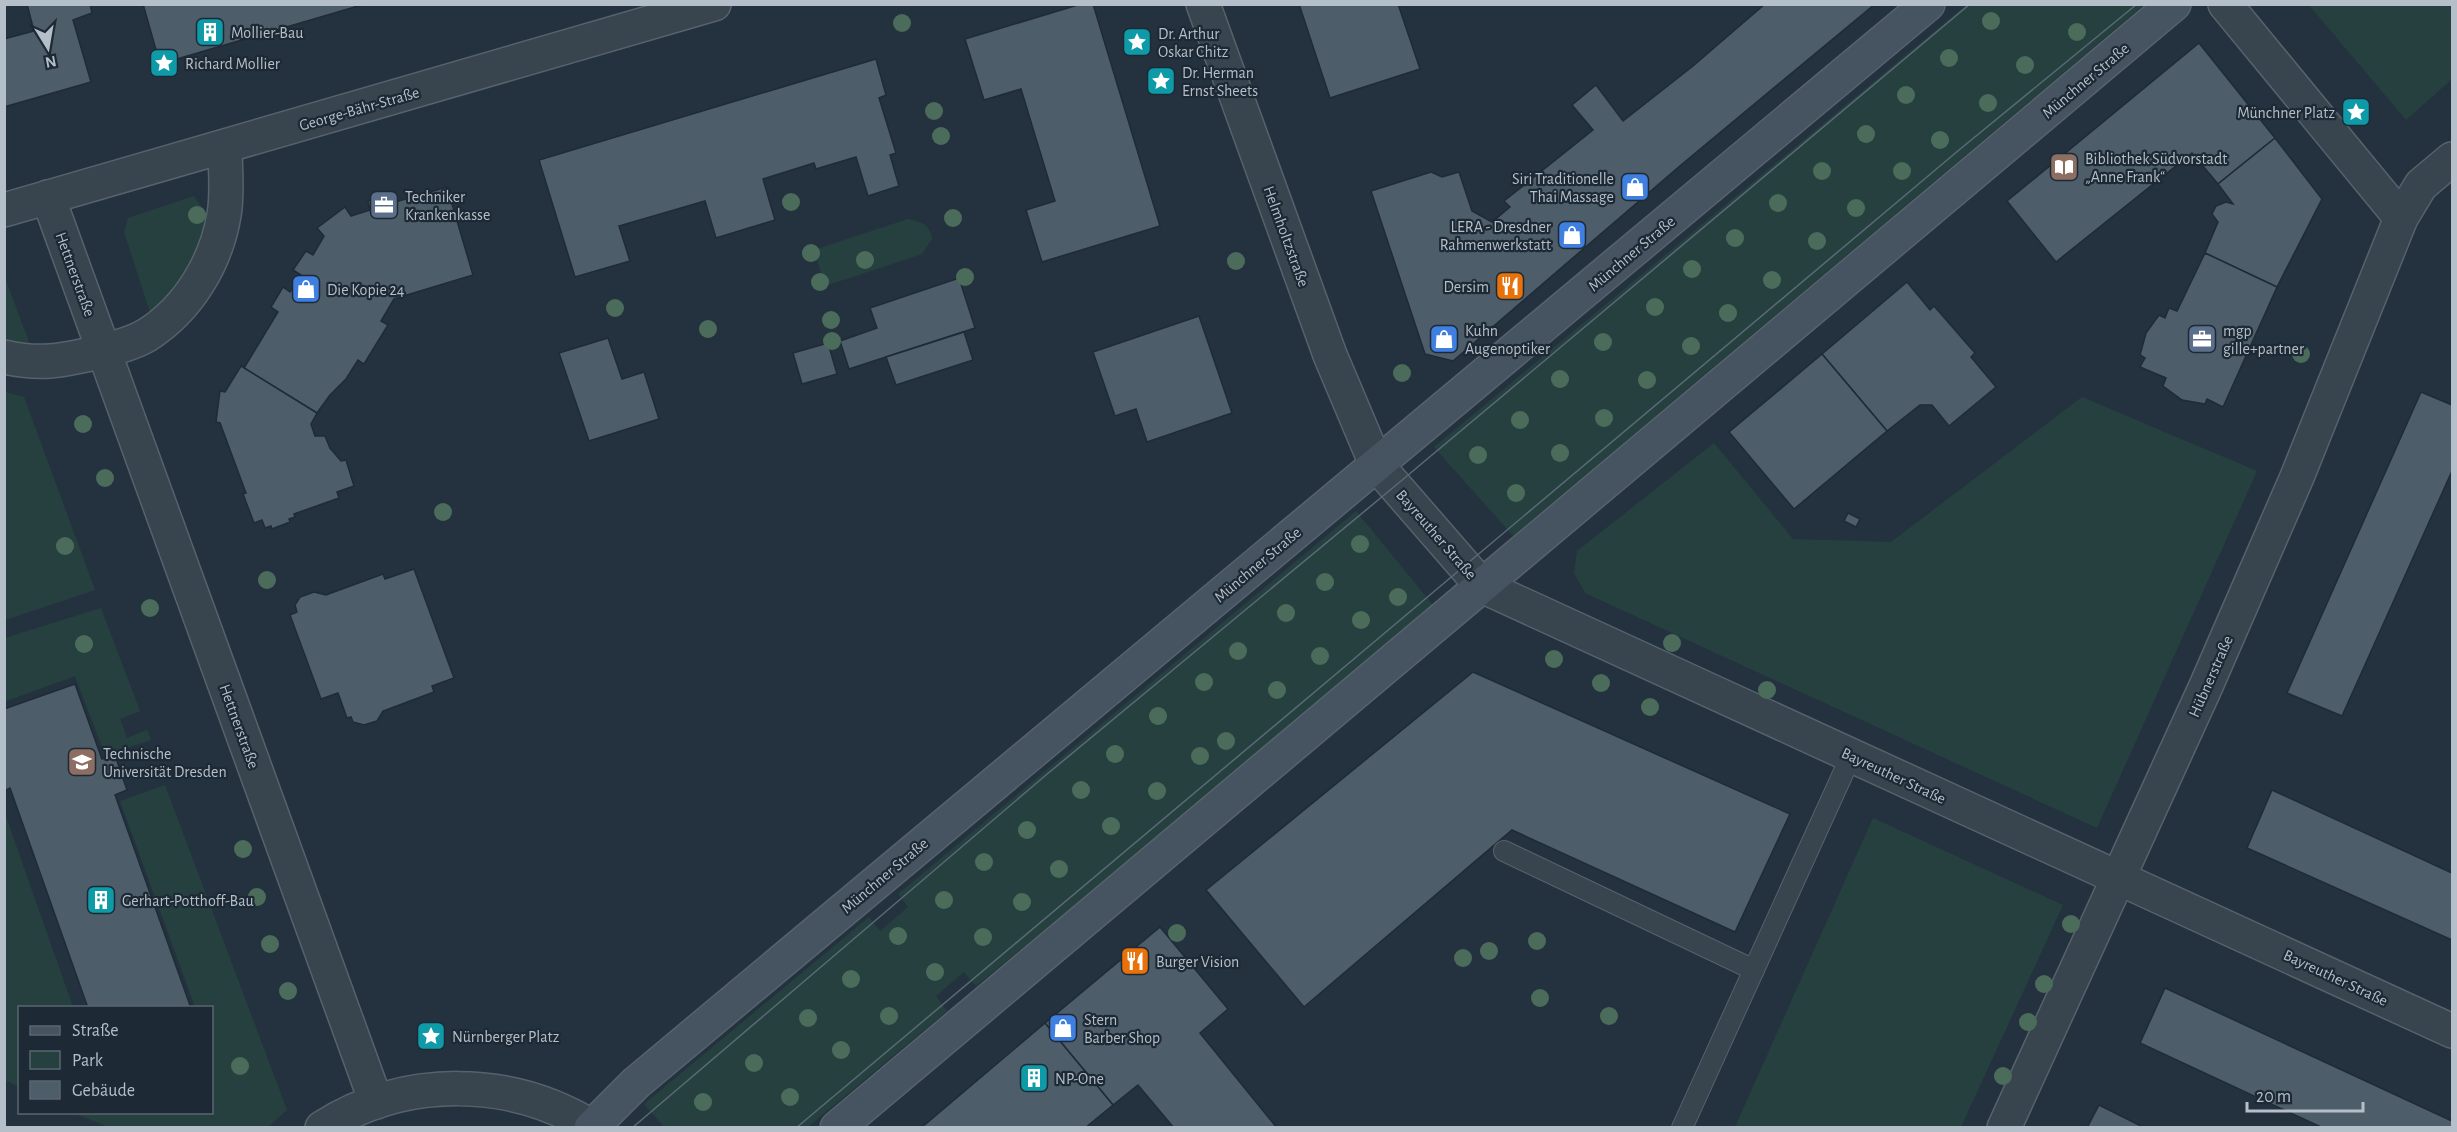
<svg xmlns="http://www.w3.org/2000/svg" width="2457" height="1132" viewBox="0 0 2457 1132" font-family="'Alegreya Sans',sans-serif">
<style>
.green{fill:#26403f}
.building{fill:#4d5d6a;stroke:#1f2b36;stroke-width:1.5}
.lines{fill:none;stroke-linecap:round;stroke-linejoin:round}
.lane-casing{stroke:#56626c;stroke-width:22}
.street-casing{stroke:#56626c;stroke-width:36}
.secondary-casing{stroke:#56626c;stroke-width:36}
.lane{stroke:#38444e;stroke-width:20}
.street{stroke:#38444e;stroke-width:33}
.secondary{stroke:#465462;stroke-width:33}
.tram{stroke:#5a6976;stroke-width:1.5}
.tree{fill:#4b6c5a}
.labels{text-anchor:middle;stroke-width:4.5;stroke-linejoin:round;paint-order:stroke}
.poi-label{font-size:16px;fill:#b4bfc9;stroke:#1d2934;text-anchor:start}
.street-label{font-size:16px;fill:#b4bfc9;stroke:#1d2934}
</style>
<rect width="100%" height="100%" fill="#24323f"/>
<g class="green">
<path d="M1966 5H2144L1513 536 1434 447Z"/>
<path d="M2309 5H2452V79L2406 120Z"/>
<path d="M194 196 208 216 193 258 176 288 150 312 124 232 128 218Z"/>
<path d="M908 219C922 222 930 225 932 239L922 254 825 286 814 250Z"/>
<path d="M5 278 31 347 5 340Z"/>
<path d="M5 392 24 397 95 590 5 620Z"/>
<path d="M2082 397 2257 471 2097 828 1585 593 1574 573 1577 551 1714 443 1793 539 1891 542Z"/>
<path d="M1356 511 1433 605 1175 824 976 986 964 972 936 996 947 1011 808 1127H664L644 1104 869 917 880 931 908 907 898 894Z"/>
<path d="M101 608 140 711 120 719 127 738 147 730 151 740 105 755 75 676 4 702 5 638Z"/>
<path d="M165 785 287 1110 268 1127H109L73 1113 212 1112V1008L195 1007 120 801Z"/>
<path d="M4 811 73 1007 20 1008 19 1087 5 1080Z"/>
<path d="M1873 818 2063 905 1961 1127H1735Z"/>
</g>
<g class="building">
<path d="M27 4H90L92 13 73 20 91 82 4 107V39L34 31Z"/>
<path d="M143 4H365L160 64Z"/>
<path d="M1081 4H1093L1160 226 1042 262 1026 210 1055 201 1021 89 984 100 965 39Z"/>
<path d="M1299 4H1398L1420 69 1330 98Z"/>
<path d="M1765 4H1875L1681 165 1453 361 1425 354 1371 191 1431 172 1442 177 1459 172 1472 211 1492 222 1510 207 1504 201 1593 130 1572 105 1596 85 1623 121 1693 66Z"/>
<path d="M2199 43 2275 138 2218 184 2192 153 2056 262 2007 201Z"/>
<path d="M876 59 886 95 879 98 896 153 890 155 899 186 868 196 856 157 816 169 814 163 763 179 775 220 716 238 705 201 619 226 630 261 575 277 539 160Z"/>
<path d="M2275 138 2322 199 2277 287 2205 253 2218 222 2212 214 2216 206 2226 202 2233 204 2218 184Z"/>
<path d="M447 187 473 275 394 299 381 321 388 325 364 364 358 360 346 379 330 395 317 413 244 368 278 312 271 307 283 287 290 292 301 275 293 270 306 251 313 255 324 236 317 228 345 207 351 216 370 210 368 201 391 194 395 202Z"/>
<path d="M2205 253 2277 287 2223 407 2207 399 2205 404 2182 400 2163 386 2166 378 2140 367 2145 358 2140 355 2146 333 2159 315 2165 318 2169 308 2177 311Z"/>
<path d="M959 278 975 328 849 369 840 341 877 328 870 308Z"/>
<path d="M1907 282 1930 310 1934 306 1975 353 1971 357 1996 387 1949 426 1932 405H1920L1887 431 1822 354Z"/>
<path d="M1199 316 1232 413 1147 442 1136 409 1115 416 1093 352Z"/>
<path d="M964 332 973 360 896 385 886 357Z"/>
<path d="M608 338 622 379 644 372 659 419 589 441 559 353Z"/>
<path d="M828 343 837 374 802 384 793 353Z"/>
<path d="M1822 354 1887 431 1794 509 1729 432Z"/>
<path d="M241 366 317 413 311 424 315 436H325L330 448 341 461 346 460 354 486 337 492 339 498 294 514 295 517 289 519 290 522 272 529 271 526 265 528 262 520 254 523 243 494 246 493 220 423 216 422 220 391 225 392Z"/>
<path d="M2421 392 2452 405V471L2342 716 2287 693Z"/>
<path d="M1848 513 1860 519 1856 527 1844 521Z"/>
<path d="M414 569 454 678 432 686 434 692 383 711 377 721 364 725 353 722 351 717 347 718 338 693 321 699 290 615 297 612 295 605 300 597 314 592 326 595 383 574 385 579Z"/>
<path d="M1473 672 1790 814 1735 932 1512 830 1304 1007 1206 890Z"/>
<path d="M75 684 102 759 115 755 127 790 115 795 191 1008H88L10 788 4 791V709Z"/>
<path d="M2272 790 2452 873V940L2247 848Z"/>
<path d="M1160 927 1228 1009 1200 1033 1277 1128H1174L1138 1085 1113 1105 1045 1023Z"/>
<path d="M2165 988 2452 1121V1128H2323L2140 1043Z"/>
<path d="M1045 1023 1113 1105 1085 1128H921Z"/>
<path d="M2099 1105 2145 1128H2087Z"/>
</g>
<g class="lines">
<g class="lane-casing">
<g id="lane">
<path d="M1504 851 1754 970"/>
<path d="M1682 1128 1851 756"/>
</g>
</g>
<g class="street-casing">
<g id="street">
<path d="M1203 4 1330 355 1376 464 1482 586 2452 1031"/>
<path d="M2225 4 2401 218"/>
<path d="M48 197 376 1102"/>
<path d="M4 210 714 4"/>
<path d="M4 357C40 365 60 361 95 353 112 349 132 344 147 335 188 309 216 263 224 215 228 193 225 169 225 147"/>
<path d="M322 1128C405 1075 511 1076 594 1128"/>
<path d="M2004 1128 2206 686 2297 477 2401 218 2421 185 2452 159"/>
</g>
</g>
<g class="secondary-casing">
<g id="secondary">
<path d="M591 1128 636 1083 1928 4"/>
<path d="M837 1128 2174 4"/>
</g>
</g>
<use href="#lane" class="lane"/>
<use href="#street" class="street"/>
<use href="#secondary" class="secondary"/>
<g class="tram">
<path d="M632 1128 1046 775 1395 486 1970 4"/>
<path d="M796 1128 1959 150 2137 4"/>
</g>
</g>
<g class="tree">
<circle cx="1991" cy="21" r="9"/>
<circle cx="902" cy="23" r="9"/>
<circle cx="2077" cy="32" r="9"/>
<circle cx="1949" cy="58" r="9"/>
<circle cx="2025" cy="65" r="9"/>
<circle cx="1906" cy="95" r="9"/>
<circle cx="1988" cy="103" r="9"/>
<circle cx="934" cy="111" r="9"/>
<circle cx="1866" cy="134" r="9"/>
<circle cx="941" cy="136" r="9"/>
<circle cx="1940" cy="140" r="9"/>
<circle cx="1822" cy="171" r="9"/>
<circle cx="1902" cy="171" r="9"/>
<circle cx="791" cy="202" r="9"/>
<circle cx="1778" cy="203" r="9"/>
<circle cx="1856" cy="208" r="9"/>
<circle cx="197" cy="215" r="9"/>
<circle cx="953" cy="218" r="9"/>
<circle cx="1735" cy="238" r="9"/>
<circle cx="1817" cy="241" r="9"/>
<circle cx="811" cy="253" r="9"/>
<circle cx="865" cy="260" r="9"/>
<circle cx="1236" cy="261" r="9"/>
<circle cx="1692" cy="269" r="9"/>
<circle cx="965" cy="277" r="9"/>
<circle cx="1772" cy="280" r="9"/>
<circle cx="820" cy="282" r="9"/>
<circle cx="1655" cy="307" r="9"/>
<circle cx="615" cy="308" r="9"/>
<circle cx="1728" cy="313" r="9"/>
<circle cx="831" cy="320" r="9"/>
<circle cx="708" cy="329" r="9"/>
<circle cx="832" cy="341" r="9"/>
<circle cx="1603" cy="342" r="9"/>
<circle cx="1691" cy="346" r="9"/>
<circle cx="2301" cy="354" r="9"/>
<circle cx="1402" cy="373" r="9"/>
<circle cx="1560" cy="379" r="9"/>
<circle cx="1647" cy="380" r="9"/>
<circle cx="1604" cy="418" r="9"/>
<circle cx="1520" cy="420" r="9"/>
<circle cx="83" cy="424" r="9"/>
<circle cx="1560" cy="453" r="9"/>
<circle cx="1478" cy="455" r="9"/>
<circle cx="105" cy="478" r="9"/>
<circle cx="1516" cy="493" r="9"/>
<circle cx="443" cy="512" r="9"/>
<circle cx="1360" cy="544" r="9"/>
<circle cx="65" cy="546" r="9"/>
<circle cx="267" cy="580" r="9"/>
<circle cx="1325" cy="582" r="9"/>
<circle cx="1398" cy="597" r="9"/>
<circle cx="150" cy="608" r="9"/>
<circle cx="1286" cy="613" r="9"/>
<circle cx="1361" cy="620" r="9"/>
<circle cx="1672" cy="643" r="9"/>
<circle cx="84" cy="644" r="9"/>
<circle cx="1238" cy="651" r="9"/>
<circle cx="1320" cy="656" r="9"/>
<circle cx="1554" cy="659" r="9"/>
<circle cx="1204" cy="682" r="9"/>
<circle cx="1601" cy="683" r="9"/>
<circle cx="1277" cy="690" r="9"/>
<circle cx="1767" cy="690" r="9"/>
<circle cx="1650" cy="707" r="9"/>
<circle cx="1158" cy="716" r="9"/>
<circle cx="1226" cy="741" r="9"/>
<circle cx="1115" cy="754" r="9"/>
<circle cx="1200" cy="756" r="9"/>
<circle cx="1081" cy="790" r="9"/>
<circle cx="1157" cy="791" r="9"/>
<circle cx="1111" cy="826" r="9"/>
<circle cx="1027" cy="830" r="9"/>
<circle cx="243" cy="849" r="9"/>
<circle cx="984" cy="862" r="9"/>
<circle cx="1059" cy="869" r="9"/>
<circle cx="257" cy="897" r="9"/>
<circle cx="944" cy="900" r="9"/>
<circle cx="1022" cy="902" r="9"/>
<circle cx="2071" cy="924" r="9"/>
<circle cx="1177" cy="933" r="9"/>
<circle cx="898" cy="936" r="9"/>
<circle cx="983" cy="937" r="9"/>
<circle cx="1537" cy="941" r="9"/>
<circle cx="270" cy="944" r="9"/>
<circle cx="1489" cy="951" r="9"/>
<circle cx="1463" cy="958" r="9"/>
<circle cx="935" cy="972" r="9"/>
<circle cx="851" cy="979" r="9"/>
<circle cx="2044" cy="984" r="9"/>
<circle cx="288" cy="991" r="9"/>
<circle cx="1540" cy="998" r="9"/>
<circle cx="889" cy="1016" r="9"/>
<circle cx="1609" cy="1016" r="9"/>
<circle cx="808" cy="1018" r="9"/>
<circle cx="2028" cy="1022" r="9"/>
<circle cx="841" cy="1050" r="9"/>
<circle cx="754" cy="1063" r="9"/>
<circle cx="240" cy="1066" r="9"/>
<circle cx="2003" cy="1076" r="9"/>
<circle cx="790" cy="1097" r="9"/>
<circle cx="703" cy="1102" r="9"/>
</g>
<defs>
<g id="building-square" transform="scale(1.5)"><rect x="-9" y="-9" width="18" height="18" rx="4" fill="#0f9aa8" stroke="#1d2934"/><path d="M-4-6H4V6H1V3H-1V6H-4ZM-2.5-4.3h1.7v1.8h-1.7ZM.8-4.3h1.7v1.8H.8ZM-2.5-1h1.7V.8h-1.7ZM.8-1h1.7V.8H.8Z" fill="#fff"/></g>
<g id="sight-square" transform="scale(1.5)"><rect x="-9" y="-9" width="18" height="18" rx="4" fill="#0f9aa8" stroke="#1d2934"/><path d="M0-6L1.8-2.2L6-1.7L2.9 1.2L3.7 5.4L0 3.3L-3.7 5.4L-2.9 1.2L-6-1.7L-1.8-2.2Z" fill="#fff"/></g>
<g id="library-square" transform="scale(1.5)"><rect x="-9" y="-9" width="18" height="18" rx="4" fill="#8d6e63" stroke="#1d2934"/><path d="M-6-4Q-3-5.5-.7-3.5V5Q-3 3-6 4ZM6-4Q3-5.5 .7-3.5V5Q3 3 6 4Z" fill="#fff"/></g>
<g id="shop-square" transform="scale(1.5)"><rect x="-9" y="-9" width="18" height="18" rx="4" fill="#3f7fe0" stroke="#1d2934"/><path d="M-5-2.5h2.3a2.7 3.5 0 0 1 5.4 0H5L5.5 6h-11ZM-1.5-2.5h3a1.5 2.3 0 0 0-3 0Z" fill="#fff"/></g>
<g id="office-square" transform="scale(1.5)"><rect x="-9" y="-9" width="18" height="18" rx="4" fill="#5c6f8a" stroke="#1d2934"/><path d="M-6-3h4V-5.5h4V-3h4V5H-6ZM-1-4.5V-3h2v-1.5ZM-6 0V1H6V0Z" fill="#fff"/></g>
<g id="restaurant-square" transform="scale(1.5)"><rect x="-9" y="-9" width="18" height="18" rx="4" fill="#e8710a" stroke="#1d2934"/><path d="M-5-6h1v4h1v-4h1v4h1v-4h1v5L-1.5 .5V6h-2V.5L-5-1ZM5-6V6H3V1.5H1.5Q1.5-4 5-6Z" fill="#fff"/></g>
<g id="university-square" transform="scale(1.5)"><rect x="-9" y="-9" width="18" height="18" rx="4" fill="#8d6e63" stroke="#1d2934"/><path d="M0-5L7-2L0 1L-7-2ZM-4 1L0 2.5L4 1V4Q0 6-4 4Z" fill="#fff"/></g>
</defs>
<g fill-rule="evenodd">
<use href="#building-square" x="210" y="32"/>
<use href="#sight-square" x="1137" y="42"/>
<use href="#sight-square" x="164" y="63"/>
<use href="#sight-square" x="1161" y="81"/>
<use href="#sight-square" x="2356" y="112"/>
<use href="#library-square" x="2064" y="167"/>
<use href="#shop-square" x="1635" y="187"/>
<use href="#office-square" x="384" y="205"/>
<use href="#shop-square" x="1572" y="235"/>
<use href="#restaurant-square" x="1510" y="286"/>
<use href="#shop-square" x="306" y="289"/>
<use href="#shop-square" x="1444" y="339"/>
<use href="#office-square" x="2202" y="339"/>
<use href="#university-square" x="82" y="762"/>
<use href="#building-square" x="101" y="900"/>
<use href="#restaurant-square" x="1135" y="961"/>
<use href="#shop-square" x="1063" y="1028"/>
<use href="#sight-square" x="431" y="1036"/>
<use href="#building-square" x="1034" y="1078"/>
</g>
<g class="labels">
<g class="poi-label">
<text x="231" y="38">Mollier-Bau</text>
<text x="1158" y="39">Dr. Arthur<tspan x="1158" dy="18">Oskar Chitz</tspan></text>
<text x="185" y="69">Richard Mollier</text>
<text x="1182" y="78">Dr. Herman<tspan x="1182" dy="18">Ernst Sheets</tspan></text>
<text x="2335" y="118" text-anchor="end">Münchner Platz</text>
<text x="2085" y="164">Bibliothek Südvorstadt<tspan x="2085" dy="18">„Anne Frank“</tspan></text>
<text x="1614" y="184" text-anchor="end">Siri Traditionelle<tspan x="1614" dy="18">Thai Massage</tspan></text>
<text x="405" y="202">Techniker<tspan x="405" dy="18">Krankenkasse</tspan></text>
<text x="1551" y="232" text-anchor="end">LERA - Dresdner<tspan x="1551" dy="18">Rahmenwerkstatt</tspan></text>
<text x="1489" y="292" text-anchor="end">Dersim</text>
<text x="327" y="295">Die Kopie 24</text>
<text x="1465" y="336">Kuhn<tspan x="1465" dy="18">Augenoptiker</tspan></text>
<text x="2223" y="336">mgp<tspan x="2223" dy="18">gille+partner</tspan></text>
<text x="103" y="759">Technische<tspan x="103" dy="18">Universität Dresden</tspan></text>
<text x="122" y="906">Gerhart-Potthoff-Bau</text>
<text x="1156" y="967">Burger Vision</text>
<text x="1084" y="1025">Stern<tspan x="1084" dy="18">Barber Shop</tspan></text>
<text x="452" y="1042">Nürnberger Platz</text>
<text x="1055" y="1084">NP-One</text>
</g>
<g class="street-label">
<text transform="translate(2085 80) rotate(-40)" y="6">Münchner Straße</text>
<text transform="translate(359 108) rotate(-16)" y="6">George-Bähr-Straße</text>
<text transform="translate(1287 236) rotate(70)" y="6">Helmholtzstraße</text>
<text transform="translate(1631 253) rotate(-40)" y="6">Münchner Straße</text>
<text transform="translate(76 274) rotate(70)" y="6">Hettnerstraße</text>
<text transform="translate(1437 534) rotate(49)" y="6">Bayreuther Straße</text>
<text transform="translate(1257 564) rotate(-40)" y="6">Münchner Straße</text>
<text transform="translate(2210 676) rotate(-66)" y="6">Hübnerstraße</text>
<text transform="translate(240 726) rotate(70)" y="6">Hettnerstraße</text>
<text transform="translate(1894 775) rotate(25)" y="6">Bayreuther Straße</text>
<text transform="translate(884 875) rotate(-40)" y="6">Münchner Straße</text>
<text transform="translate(2336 977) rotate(25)" y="6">Bayreuther Straße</text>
</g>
</g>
<rect width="2457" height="1132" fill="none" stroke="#b4bfc9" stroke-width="12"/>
<rect x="18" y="1006" width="195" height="108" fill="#1d2934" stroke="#596570" stroke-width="1.5"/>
<rect x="30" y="1026" width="30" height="9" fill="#465462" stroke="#596570" stroke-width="1.5"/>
<text x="72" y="1036" font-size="18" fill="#b4bfc9">Straße</text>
<rect x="30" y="1051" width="30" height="18" fill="#26403f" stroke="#596570" stroke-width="1.5"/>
<text x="72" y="1066" font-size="18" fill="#b4bfc9">Park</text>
<rect x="30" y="1081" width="30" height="18" fill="#4d5d6a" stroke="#596570" stroke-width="1.5"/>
<text x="72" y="1096" font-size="18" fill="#b4bfc9">Gebäude</text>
<g transform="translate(48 48) rotate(169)" stroke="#1d2934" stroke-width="4.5" paint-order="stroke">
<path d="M0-4.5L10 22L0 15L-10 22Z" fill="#b4bfc9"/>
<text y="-9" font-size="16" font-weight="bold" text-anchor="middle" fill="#b4bfc9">N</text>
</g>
<path d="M2247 1102v9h116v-9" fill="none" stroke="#b4bfc9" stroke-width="3"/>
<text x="2256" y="1102" font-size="18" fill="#b4bfc9" stroke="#1d2934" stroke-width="4.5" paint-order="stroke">20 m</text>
</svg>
